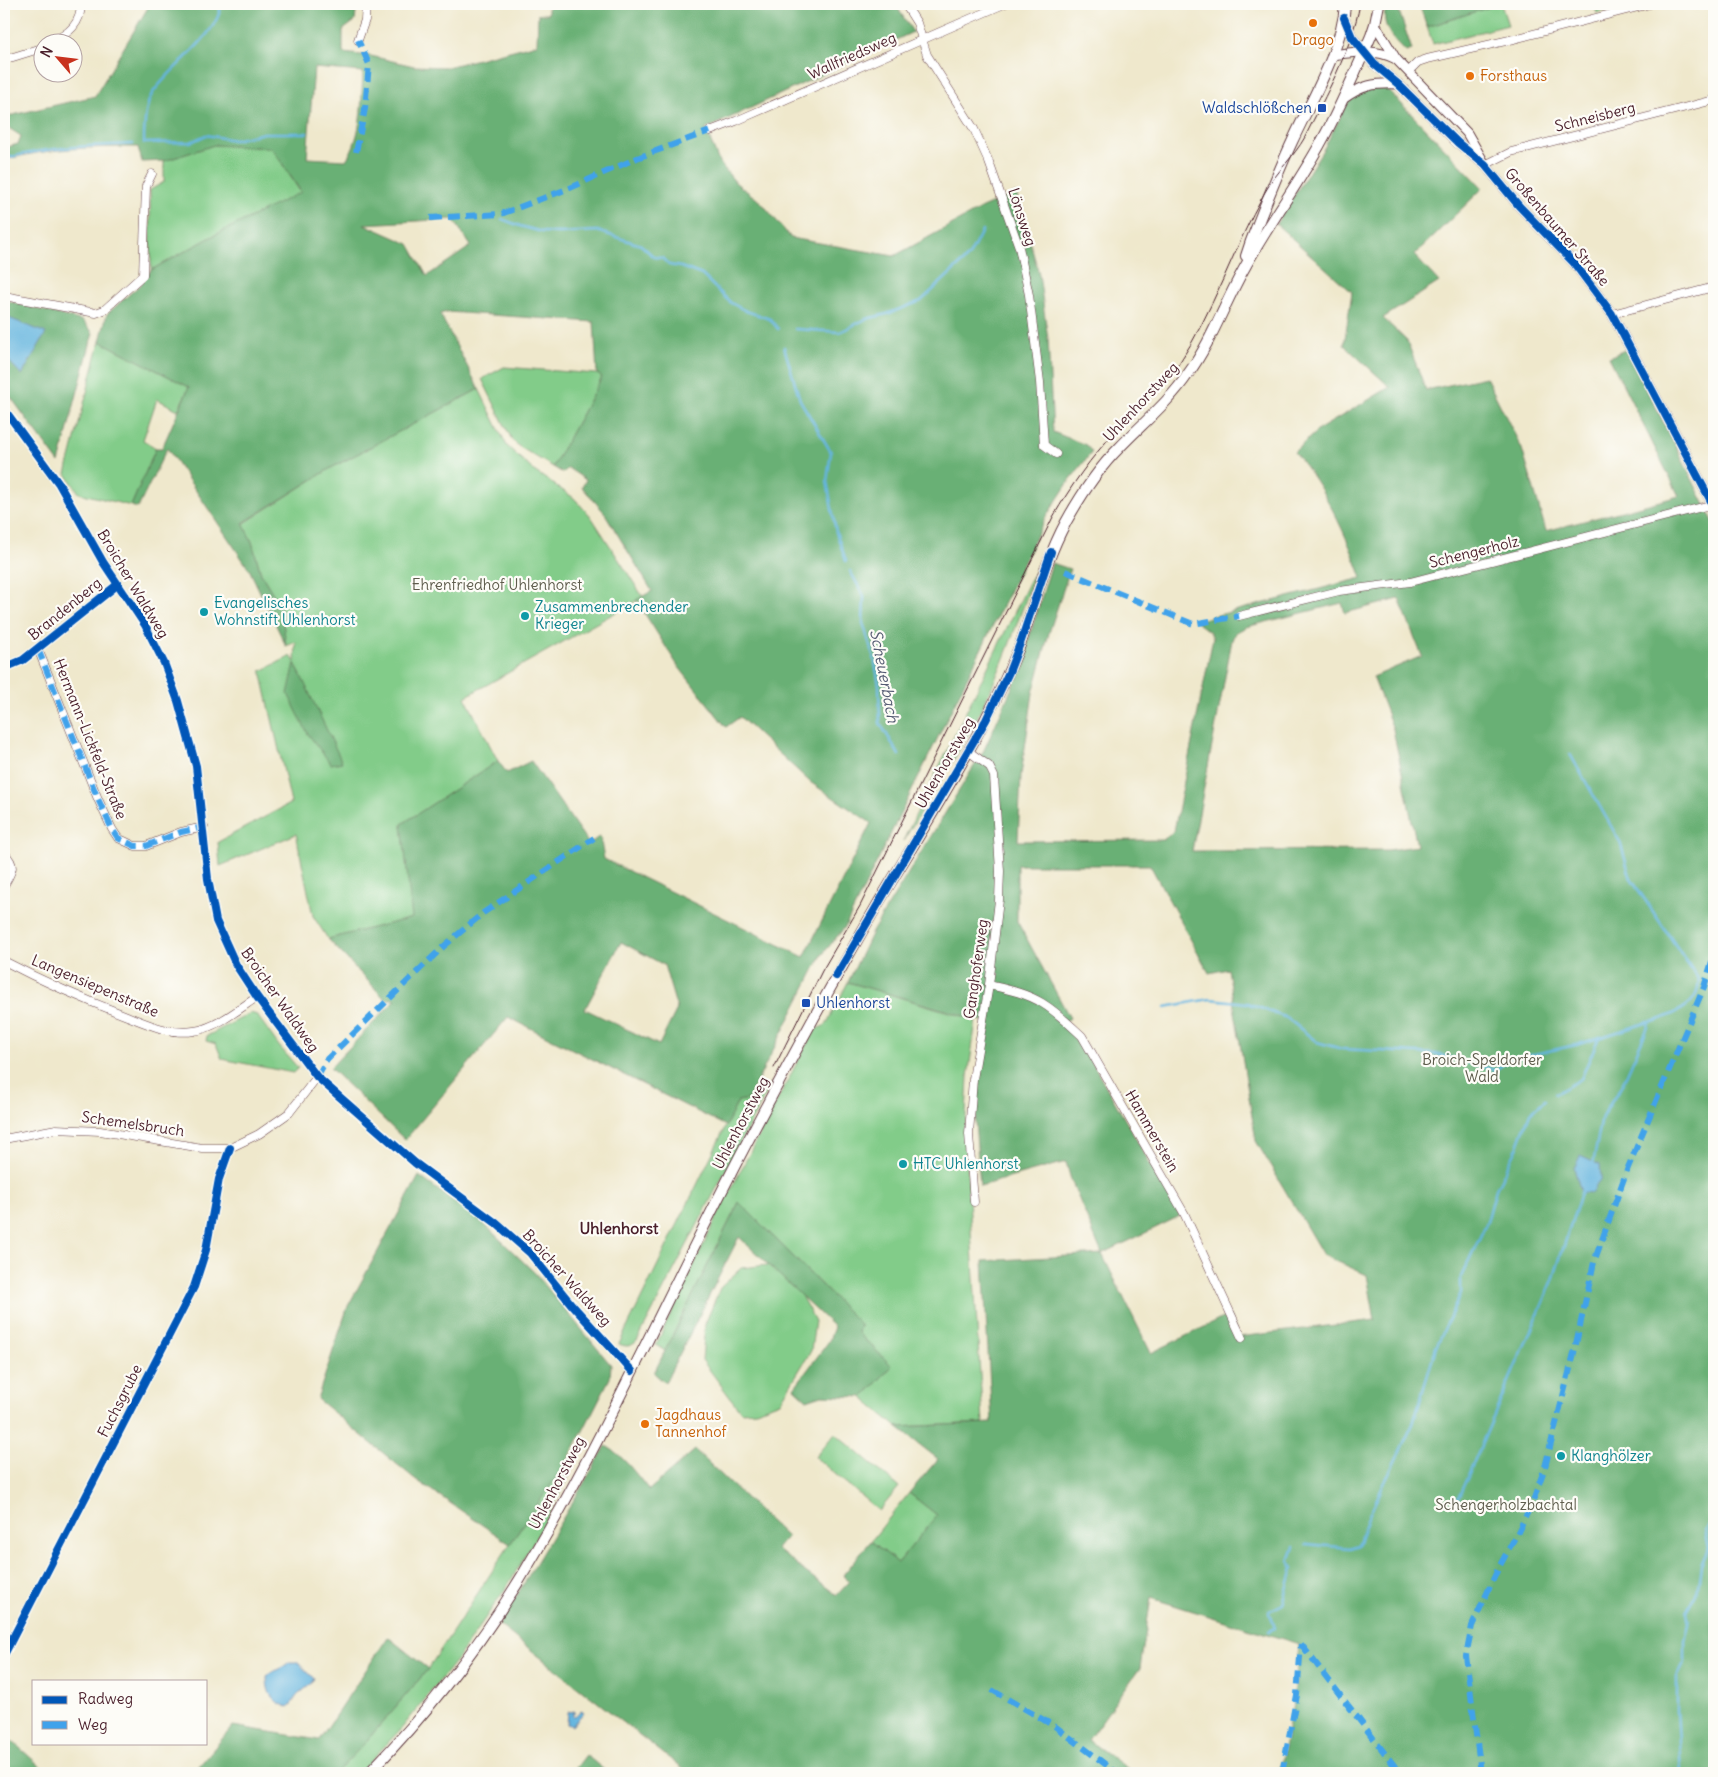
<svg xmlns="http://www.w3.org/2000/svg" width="1718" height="1777" viewBox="0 0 1718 1777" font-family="Delius,sans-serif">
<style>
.green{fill:#82cc89;stroke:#66765a}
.forest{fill:#69b075;stroke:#5a6850;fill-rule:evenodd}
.water{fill:#65b5df;stroke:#586a85}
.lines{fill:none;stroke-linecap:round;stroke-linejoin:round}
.stream{stroke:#65b5df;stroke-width:2.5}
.minor-casing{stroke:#633d43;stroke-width:9}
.tertiary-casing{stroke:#633d43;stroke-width:11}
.secondary-casing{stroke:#633d43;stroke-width:12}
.minor{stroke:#fff;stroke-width:8}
.tertiary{stroke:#fff;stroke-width:9}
.secondary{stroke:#fff;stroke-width:10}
.tram{stroke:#4a1f2b;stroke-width:1}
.quiet{stroke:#40a2eb;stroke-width:6;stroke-dasharray:12 6;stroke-linecap:butt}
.cycleway-casing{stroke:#fdfcf7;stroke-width:11}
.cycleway{stroke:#0057b8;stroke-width:8}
.food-dot{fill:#e8710a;stroke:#fdfcf7;stroke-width:2}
.transit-dot{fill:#1a4fb4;stroke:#fdfcf7;stroke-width:2}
.culture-dot{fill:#0f9aa8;stroke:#fdfcf7;stroke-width:2}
.labels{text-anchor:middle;stroke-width:4.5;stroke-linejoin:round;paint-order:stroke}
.food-label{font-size:15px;fill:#c56008;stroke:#fdfcf7;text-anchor:start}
.street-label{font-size:15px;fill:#4a1f2b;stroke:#fdfcf7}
.transit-label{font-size:15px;fill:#164399;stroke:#fdfcf7;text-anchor:end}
.park-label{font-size:15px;fill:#5e5c4c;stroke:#fdfcf7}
.culture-label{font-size:15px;fill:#0d838f;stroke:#fdfcf7;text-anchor:start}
.water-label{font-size:16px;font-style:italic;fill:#555b73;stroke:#fdfcf7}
.neighbourhood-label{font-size:16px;font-weight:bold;fill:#4a1f2b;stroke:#fdfcf7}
</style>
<rect width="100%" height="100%" fill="#fdfcf7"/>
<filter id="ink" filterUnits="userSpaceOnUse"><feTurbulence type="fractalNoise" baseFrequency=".02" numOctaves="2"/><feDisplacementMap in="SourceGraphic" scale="10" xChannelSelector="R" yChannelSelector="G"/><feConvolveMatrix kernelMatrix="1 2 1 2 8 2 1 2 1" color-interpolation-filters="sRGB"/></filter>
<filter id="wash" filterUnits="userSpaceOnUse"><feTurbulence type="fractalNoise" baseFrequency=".0096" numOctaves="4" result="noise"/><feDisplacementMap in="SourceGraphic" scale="20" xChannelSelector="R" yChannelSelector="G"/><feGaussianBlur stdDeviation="1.12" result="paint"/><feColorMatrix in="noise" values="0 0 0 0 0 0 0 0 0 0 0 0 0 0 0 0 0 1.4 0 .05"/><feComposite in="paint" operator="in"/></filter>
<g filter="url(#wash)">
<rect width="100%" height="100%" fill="#efe8cc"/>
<g class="green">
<path d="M1499 4H1501L1508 25 1433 44 1427 27Z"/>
<path d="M1593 4H1634L1597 13Z"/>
<path d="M214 145 272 148 301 193 213 236 151 270 150 190 164 182V161Z"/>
<path d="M100 341 189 387 178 410 157 399 143 440 156 448 131 506 79 493 66 474Z"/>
<path d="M504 367 597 374 602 377 553 467 518 446 512 440 482 379Z"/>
<path d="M479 389 507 446 534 471 574 498 592 518 643 597 465 697 498 761 402 824 413 918 328 939 313 916 296 834 220 866 218 842 291 803 261 671 291 656 295 662 296 642 286 646 281 607 261 574 252 542 243 524 331 468Z"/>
<path d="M1040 560C1022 609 1006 659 983 706 960 753 931 796 903 841Z"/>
<path d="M848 982 976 1020 968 1077 965 1133 983 1423 897 1427 866 1401 863 1397 892 1366 858 1333 860 1324 739 1202 665 1351 656 1345 721 1208 814 1030 826 1025Z"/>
<path d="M251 1013 257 1015 279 1046 298 1068 293 1073 222 1059 216 1044 206 1041 207 1036Z"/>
<path d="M772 1082 637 1341C631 1347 626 1347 619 1344L738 1101 757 1098Z"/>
<path d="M768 1265 800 1294 815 1321 811 1351 780 1402 756 1411 741 1412 702 1360 705 1324 720 1288 741 1268Z"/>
<path d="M835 1433 899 1487 879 1511 815 1457Z"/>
<path d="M568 1460 570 1474 543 1526 508 1585 458 1658 402 1728 359 1773H334L363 1745 428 1669 510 1544Z"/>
<path d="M909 1493 937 1515 898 1563 871 1541Z"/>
</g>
<g class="forest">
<path d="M150 4H357L355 21 343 30V53L371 56 414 66 447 67 537 44 538 14H548V4H895L913 32 706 129 719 162 736 183 761 202 791 238 894 256 982 208 1016 193 1039 274 1048 339 1053 432 1086 445 1092 452 1070 480 1046 517 845 927 822 955 748 1099 738 1101 726 1126 508 1017 405 1140 330 1068 396 999H385L328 939 412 918 402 824 498 761 507 773 531 761 589 844 600 836 604 859 804 957 871 823 810 782 740 717 726 727 678 666 636 600 652 591 604 512 582 487 586 480 568 468 563 473 553 467 602 377 597 374 594 322 447 312 440 314 479 389 331 468 243 523 252 542 261 574 281 607 286 646 249 569 167 448 138 508 131 506 156 448H162L189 387 100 341 107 314 141 284 151 270 213 236 301 192 272 148 214 145 164 161 142 162 138 147C93 147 48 148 4 160V148L18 144 21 136 4 125V117L95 96ZM314 68 363 72C361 102 363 135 346 160L307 158ZM453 219 471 246 427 276 409 244 364 224ZM621 942 664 965 677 1009 659 1045 585 1009Z"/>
<path d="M1387 4H1499L1427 27 1419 4 1399 11 1412 50 1406 52C1392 38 1379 25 1387 4Z"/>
<path d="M1372 89H1387L1483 188 1414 255 1439 282 1383 318 1407 341 1426 390 1486 377 1522 449 1546 531 1679 496 1609 357 1627 349 1714 523V1773H1279L1294 1698 1299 1644 1151 1598 1140 1668 1088 1740 1134 1773H688L499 1625 606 1446C624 1456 636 1474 649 1490L695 1450 787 1537 777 1549 804 1571 837 1595 850 1581 843 1575 871 1541 898 1563 937 1515 909 1493 938 1459 897 1427 992 1423 983 1261 1102 1254 1071 1180 1066 1162 980 1186 975 1121 986 1022 848 982 872 932 984 750 1018 674 1052 563 1070 569 1049 633 1033 693 1021 775 1018 841 1163 840 1174 831 1213 638 1210 632 1195 621 1362 578C1346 534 1325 488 1294 452L1318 430 1390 387 1344 345 1352 292 1276 224 1324 148 1347 104 1358 94ZM1399 599 1422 656 1373 677 1393 729 1417 846 1388 850 1192 851 1232 640 1235 633 1246 627 1342 603 1345 613ZM1017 865H1150L1209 973 1228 969 1256 1141 1323 1255 1367 1275 1375 1320 1239 1337 1229 1315 1151 1353 1102 1254 1180 1216 1087 1053 1064 1024 1070 1018 1017 921Z"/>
<path d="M4 300 83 321 93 333 59 463 4 388Z"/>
<path d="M295 663 342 762 331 764 308 734 288 694Z"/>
<path d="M419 1176 483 1223 535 1273 611 1365 610 1378 568 1460 510 1544 415 1479 317 1399 348 1306Z"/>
<path d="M739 1202 860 1324 858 1333 892 1366 863 1397 822 1395 807 1400 794 1388 829 1341 834 1327 739 1237 665 1383 654 1373Z"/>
<path d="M388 1637 428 1669 363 1745 336 1773H193L233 1726 319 1740Z"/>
<path d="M4 1734 48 1773H4Z"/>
<path d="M586 1755 608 1773H572Z"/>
</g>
<g class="water">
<path d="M4 316 46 333 22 375 4 356Z"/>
<path d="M1580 1156 1600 1165 1601 1178 1592 1193 1581 1192 1574 1168Z"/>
<path d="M289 1662H297L314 1678C310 1687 305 1688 299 1694 294 1698 294 1703 288 1707 271 1701 267 1693 267 1676 274 1669 281 1670 289 1662Z"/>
<path d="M581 1710 584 1712 572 1726 567 1724 568 1712 575 1711 572 1715 575 1716Z"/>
</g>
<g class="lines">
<g class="stream">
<path d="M221 4C220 34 169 68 152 94 145 106 144 129 144 143L191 142 206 135 234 140 264 133H307"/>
<path d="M4 159C46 147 90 146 133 144"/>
<path d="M502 219 520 226 542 232 560 233 597 231 641 245 654 257 662 258 669 265 681 267 702 275 731 303 746 311 770 319 778 329"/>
<path d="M795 329 840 332 866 319 887 314 921 301 969 256 982 231"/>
<path d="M784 347 800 400 831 452 827 481 836 532 846 561"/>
<path d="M850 571 864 596 863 623 874 658 879 685 880 723 899 755"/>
<path d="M1165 1007 1210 999 1247 1003 1287 1018 1317 1042 1342 1049 1436 1054 1495 1070 1511 1059 1576 1045 1649 1022C1659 1022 1683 1010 1690 1003 1697 997 1698 988 1699 980L1631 879 1620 842 1570 754"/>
<path d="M1555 1094 1581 1079 1599 1037"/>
<path d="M1593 1164 1602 1117 1622 1085 1648 1027 1649 1022"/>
<path d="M1456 1503 1553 1280 1582 1190"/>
<path d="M1306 1544 1350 1548 1358 1545 1369 1515 1413 1424 1436 1347 1461 1293V1277L1487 1222 1496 1189 1517 1148 1530 1113 1545 1100"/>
<path d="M1268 1631 1275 1628 1269 1611 1283 1604 1293 1568 1289 1561 1294 1547"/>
<path d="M1681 1773 1677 1710V1678L1685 1662V1640L1689 1624 1687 1612 1697 1594 1701 1565 1709 1547 1705 1530 1714 1516"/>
</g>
</g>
</g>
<g filter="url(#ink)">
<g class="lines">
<g class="minor-casing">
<g id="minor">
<path d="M905 4 917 23 927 55 974 129 989 162 1019 247 1029 295 1040 382 1044 445 1056 454"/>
<path d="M358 40 365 20 366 4"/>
<path d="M52 42C69 33 81 24 81 4"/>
<path d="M4 58 13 57 42 48"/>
<path d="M1409 71 1418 62 1427 59 1514 39 1650 4"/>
<path d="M710 131 736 121 1004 4"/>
<path d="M1485 165 1511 152 1714 100"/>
<path d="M4 296 96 313 104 310 143 275 146 186 152 174"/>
<path d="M1612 314 1714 287"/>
<path d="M4 409 59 484 103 562 145 625 164 663 178 701 196 766 208 879 216 921 236 965 257 997 317 1077 415 1163 496 1223 530 1253 572 1305 632 1371"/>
<path d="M1239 616 1339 591 1410 582 1714 504"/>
<path d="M38 649 98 799 112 829 118 838 135 846H146L181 832 204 827"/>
<path d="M4 668 23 660 117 585"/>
<path d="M968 751 989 766 994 776 1000 871 999 900 989 985 973 1079 969 1134 974 1202"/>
<path d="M4 853C17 866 12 871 4 885"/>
<path d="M4 961C44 982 85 1000 127 1016 147 1024 171 1035 194 1031 216 1028 239 1009 257 997"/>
<path d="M989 985C1006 989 1026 993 1042 1003 1057 1012 1069 1024 1082 1036L1184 1213 1242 1338"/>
<path d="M4 1139 56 1129 100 1131 202 1148H230L259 1134 289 1113 317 1077"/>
<path d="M4 1655 194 1287 206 1250 219 1179 230 1148"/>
</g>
</g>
<g class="tertiary-casing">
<g id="tertiary">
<path d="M1344 18 1352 37 1374 64 1398 84 1458 143 1485 165 1519 206 1574 263 1612 314 1714 507"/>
<path d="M1375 24 1396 59 1467 133 1483 161"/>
<path d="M1332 55C1354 52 1375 48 1396 59"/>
<path d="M1343 99C1362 85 1374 83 1398 84"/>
</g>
</g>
<g class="secondary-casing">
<g id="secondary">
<path d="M1246 256 1251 241C1264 208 1277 174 1292 142 1310 102 1343 48 1345 4"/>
<path d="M369 1773C434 1706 493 1628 539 1547 617 1413 679 1270 752 1133 793 1055 835 978 879 902 915 841 954 781 986 718 999 694 1010 670 1020 645 1035 603 1045 561 1066 522 1081 495 1098 469 1119 448 1143 423 1169 402 1188 374 1212 341 1225 302 1245 267 1268 225 1296 187 1319 146 1339 111 1355 73 1371 36L1375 24 1379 4"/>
</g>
</g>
<use href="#minor" class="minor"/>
<use href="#tertiary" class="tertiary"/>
<use href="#secondary" class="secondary"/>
<path class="tram" d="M774 1068 822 971 860 906 1053 517C1071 486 1091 457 1116 431 1137 410 1160 390 1178 365 1214 311 1233 248 1265 192 1276 172 1294 157 1305 137 1326 94 1351 51 1360 4"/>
<g class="quiet">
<path d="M356 152 365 109 369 64 358 40"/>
<path d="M430 218 501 214 570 188 637 158 710 131"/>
<path d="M1065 571 1193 624 1239 616"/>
<path d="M38 649 98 799 112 829 118 838 135 846H146L181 832 204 827"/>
<path d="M317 1077 327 1059 443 947 483 913 594 838"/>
<path d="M1301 1644 1400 1773"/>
<path d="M992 1690 1056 1727 1117 1773"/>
<path d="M1282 1773 1297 1695 1301 1644"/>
<path d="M1481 1773 1466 1656 1472 1626 1498 1569 1518 1532 1533 1501 1545 1467 1574 1353 1594 1262 1627 1170 1704 987 1714 955"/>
</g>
<g class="cycleway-casing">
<g id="cycleway">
<path d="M1344 18 1352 37 1374 64 1398 84 1458 143 1485 165 1519 206 1574 263 1612 314 1714 507"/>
<path d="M4 409 59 484 103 562 145 625 164 663 178 701 196 766 208 879 216 921 236 965 257 997 317 1077 415 1163 496 1223 530 1253 572 1305 632 1371"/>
<path d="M4 668 23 660 117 585"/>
<path d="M836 976 986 720 1009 672 1021 641 1051 552"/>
<path d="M4 1655 194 1287 206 1250 219 1179 230 1148"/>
</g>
</g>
<use href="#cycleway" class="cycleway"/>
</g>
</g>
<g class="food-dot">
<circle cx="1313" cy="23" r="5"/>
<circle cx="1470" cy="76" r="5"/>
<circle cx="645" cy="1424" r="5"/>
</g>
<g class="transit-dot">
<rect x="1317" y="103" width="10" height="10" rx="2.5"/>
<rect x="801" y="998" width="10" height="10" rx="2.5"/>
</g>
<g class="culture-dot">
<circle cx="204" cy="612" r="5"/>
<circle cx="525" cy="616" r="5"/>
<circle cx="903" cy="1164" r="5"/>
<circle cx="1561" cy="1456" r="5"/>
</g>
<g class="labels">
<g class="food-label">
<text x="1313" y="45" text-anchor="middle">Drago</text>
<text x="1480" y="81">Forsthaus</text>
<text x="655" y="1420">Jagdhaus<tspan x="655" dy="17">Tannenhof</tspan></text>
</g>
<g class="street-label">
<text transform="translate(852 56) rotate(-24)" y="5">Wallfriedsweg</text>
<text transform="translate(1595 117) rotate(-14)" y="5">Schneisberg</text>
<text transform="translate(1022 217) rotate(72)" y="5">Lönsweg</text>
<text transform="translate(1557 227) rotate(49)" y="5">Großenbaumer Straße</text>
<text transform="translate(1141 402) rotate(-47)" y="5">Uhlenhorstweg</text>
<text transform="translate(1474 552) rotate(-14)" y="5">Schengerholz</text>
<text transform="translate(133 584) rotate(59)" y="5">Broicher Waldweg</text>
<text transform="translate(65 609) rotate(-39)" y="5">Brandenberg</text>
<text transform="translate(90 739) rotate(68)" y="5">Hermann-Lickfeld-Straße</text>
<text transform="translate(945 763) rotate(-60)" y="5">Uhlenhorstweg</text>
<text transform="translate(976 969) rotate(-82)" y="5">Ganghoferweg</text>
<text transform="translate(95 986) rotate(23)" y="5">Langensiepenstraße</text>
<text transform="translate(280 1000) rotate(55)" y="5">Broicher Waldweg</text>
<text transform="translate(741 1123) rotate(-62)" y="5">Uhlenhorstweg</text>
<text transform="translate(133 1124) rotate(8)" y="5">Schemelsbruch</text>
<text transform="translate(1152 1131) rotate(60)" y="5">Hammerstein</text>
<text transform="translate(567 1278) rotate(48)" y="5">Broicher Waldweg</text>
<text transform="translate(120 1401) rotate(-63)" y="5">Fuchsgrube</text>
<text transform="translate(557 1483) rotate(-62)" y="5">Uhlenhorstweg</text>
</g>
<g class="transit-label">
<text x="1312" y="113">Waldschlößchen</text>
<text x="816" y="1008" text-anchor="start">Uhlenhorst</text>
</g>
<g class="park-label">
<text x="497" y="590">Ehrenfriedhof Uhlenhorst</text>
<text x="1482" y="1065">Broich-Speldorfer<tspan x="1482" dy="17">Wald</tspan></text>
<text x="1506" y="1510">Schengerholzbachtal</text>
</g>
<g class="culture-label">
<text x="214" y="608">Evangelisches<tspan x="214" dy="17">Wohnstift Uhlenhorst</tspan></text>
<text x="535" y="612">Zusammenbrechender<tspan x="535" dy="17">Krieger</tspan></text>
<text x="913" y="1169">HTC Uhlenhorst</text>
<text x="1571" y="1461">Klanghölzer</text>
</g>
<g class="water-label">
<text transform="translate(885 676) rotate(79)" y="6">Scheuerbach</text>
</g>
<g class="neighbourhood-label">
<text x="619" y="1234">Uhlenhorst</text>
</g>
</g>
<rect width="1718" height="1777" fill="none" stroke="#fdfcf7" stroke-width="20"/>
<rect x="32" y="1680" width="175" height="65" fill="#fdfcf7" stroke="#b5a4a5"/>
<rect x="42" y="1696" width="25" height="8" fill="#0057b8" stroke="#b5a4a5"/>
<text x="78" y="1704" font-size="15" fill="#4a1f2b">Radweg</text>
<rect x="42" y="1721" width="25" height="8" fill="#40a2eb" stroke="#b5a4a5"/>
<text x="78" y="1730" font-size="15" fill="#4a1f2b">Weg</text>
<g transform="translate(58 58) rotate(298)"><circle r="24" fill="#fdfcf7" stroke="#b5a4a5"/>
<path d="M0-4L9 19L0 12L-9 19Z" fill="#c8321e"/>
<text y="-8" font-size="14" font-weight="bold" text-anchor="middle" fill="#4a1f2b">N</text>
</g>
</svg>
